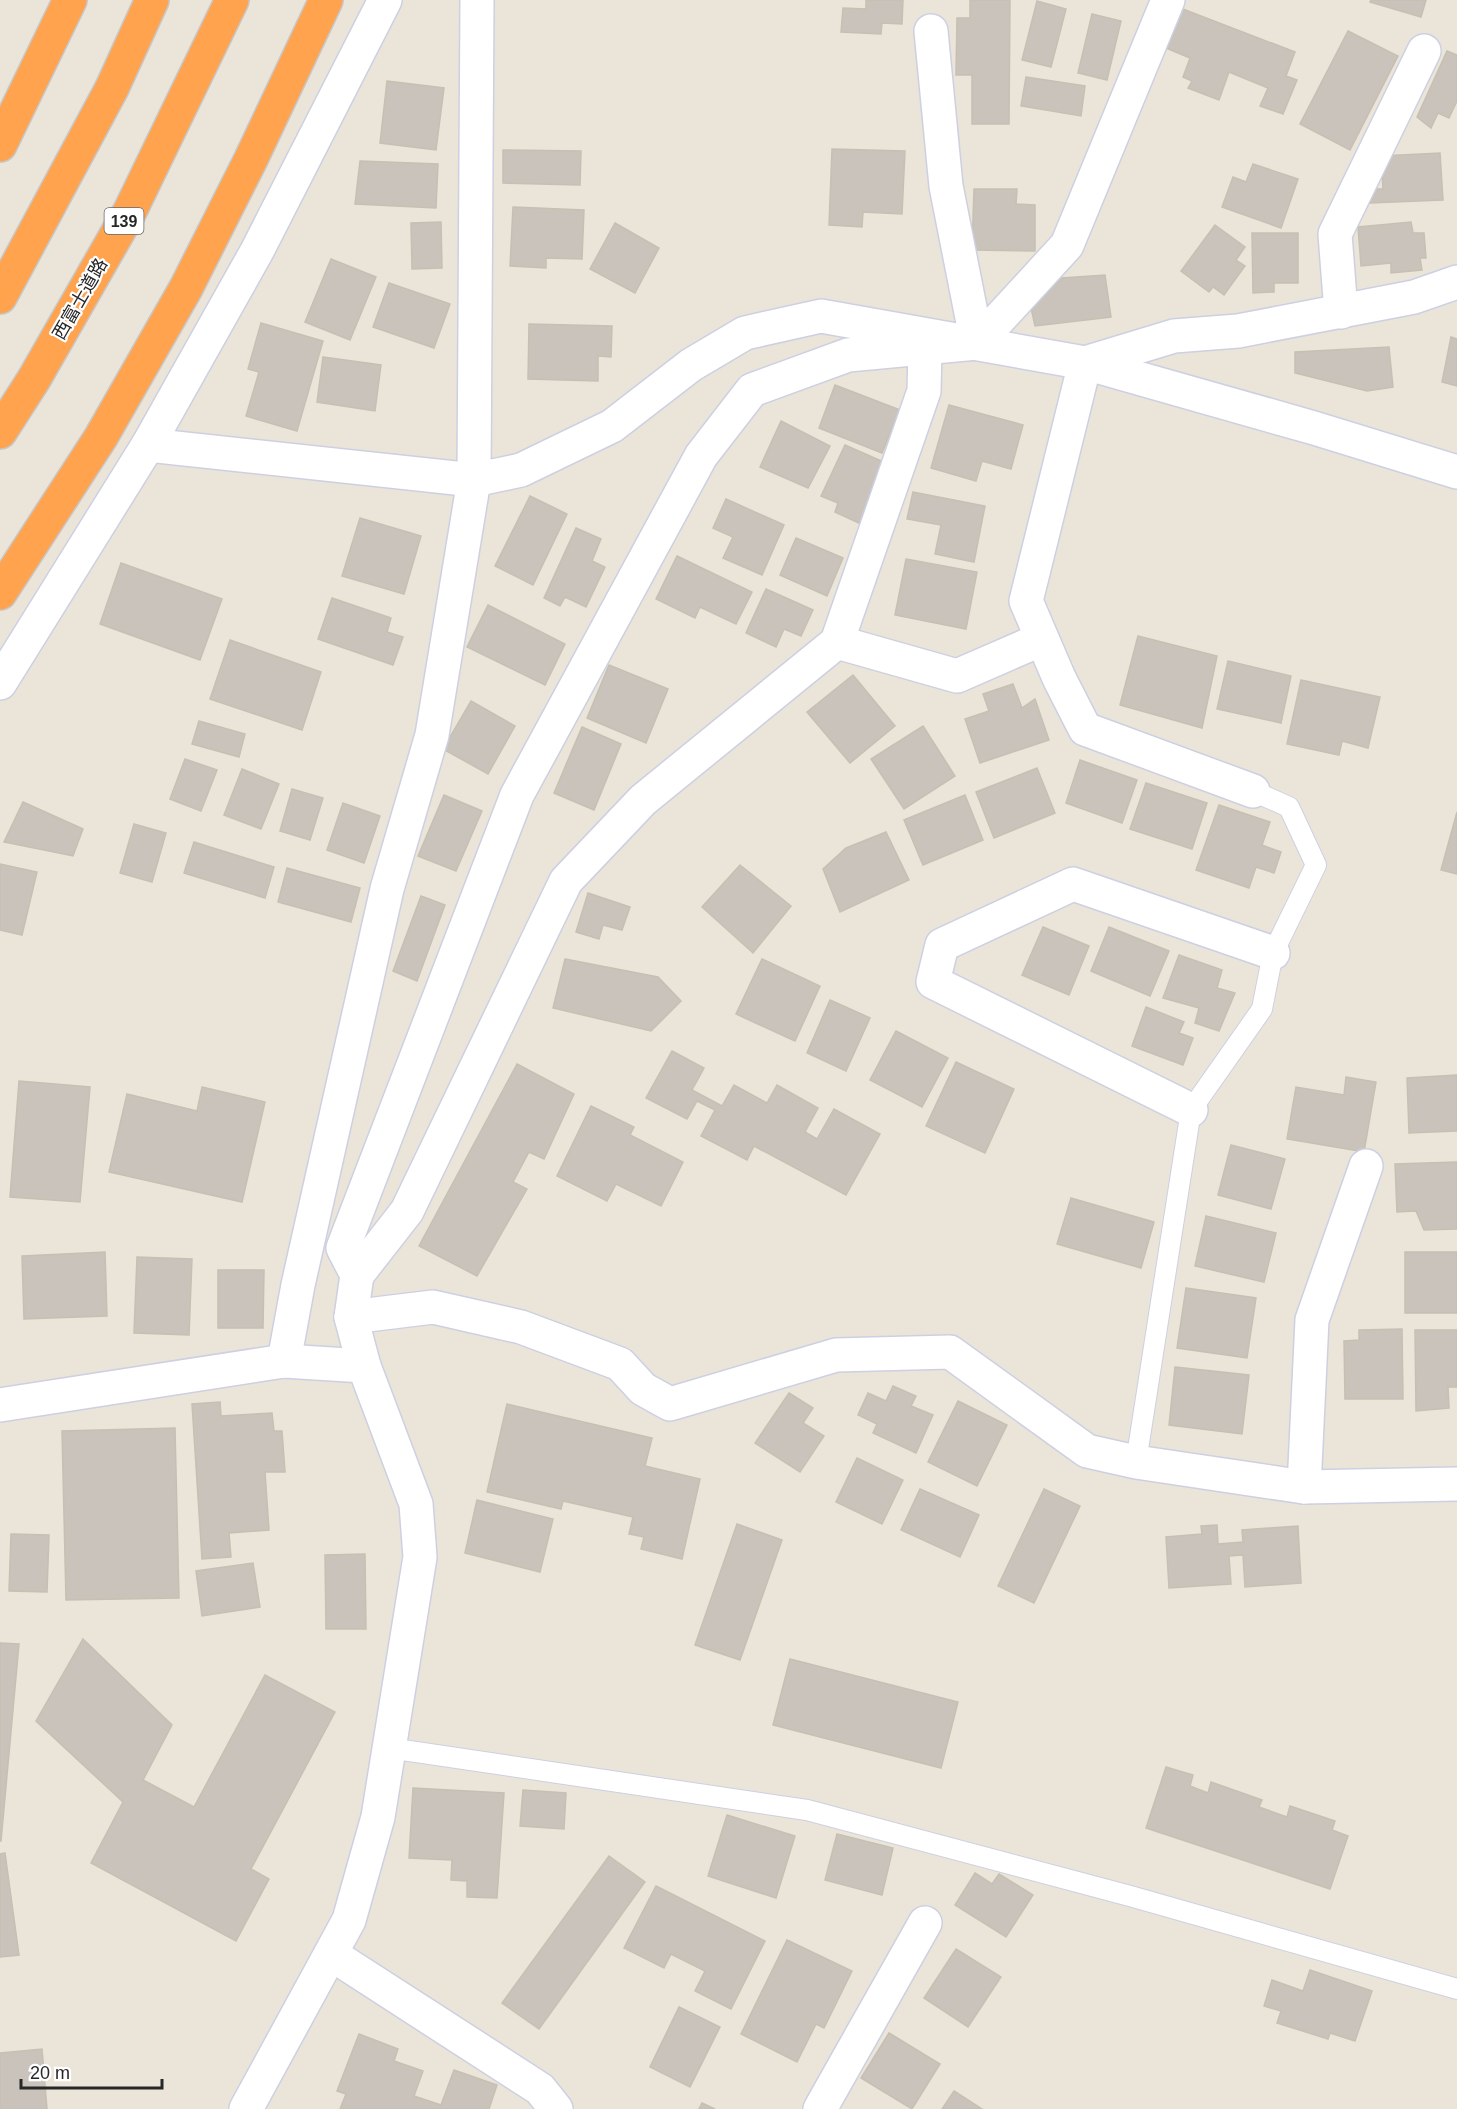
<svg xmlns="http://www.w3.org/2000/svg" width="1457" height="2109" viewBox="0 0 1457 2109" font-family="Arial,'Noto Sans JP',sans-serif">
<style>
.building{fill:#c9c3bb;stroke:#c6c0b2;stroke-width:1.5}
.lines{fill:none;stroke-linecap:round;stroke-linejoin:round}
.service-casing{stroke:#cdd0e2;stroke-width:22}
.minor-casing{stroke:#cdd0e2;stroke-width:36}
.motorway-casing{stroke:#c7c7c7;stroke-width:36}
.service{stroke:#fff;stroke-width:20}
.minor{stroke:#fff;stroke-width:33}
.motorway{stroke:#ffa34f;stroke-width:33}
.labels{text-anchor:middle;stroke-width:4.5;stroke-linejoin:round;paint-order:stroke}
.shield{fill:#fff;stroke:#686868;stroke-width:1.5}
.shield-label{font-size:16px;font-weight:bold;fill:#272727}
.street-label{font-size:18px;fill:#272727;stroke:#fff}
</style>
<rect width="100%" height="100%" fill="#ebe4d8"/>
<g class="building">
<path d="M866 0H903L902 24 882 23 881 34 841 32 843 8 866 9Z"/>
<path d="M970 0H1010L1009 124H972V75H956L957 18H970Z"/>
<path d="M1371 0H1426L1421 17 1370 2Z"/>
<path d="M1037 1 1066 9 1051 67 1022 60Z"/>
<path d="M1175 6 1295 52 1286 76 1297 80 1283 114 1260 106 1268 88 1229 72 1219 100 1188 88 1192 81 1183 77 1190 58 1159 45Z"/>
<path d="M1092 14 1121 21 1107 80 1078 73Z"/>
<path d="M1348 31 1398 56 1350 150 1300 124Z"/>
<path d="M1447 51 1457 55V101L1449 118 1438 113 1431 128 1417 117Z"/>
<path d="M1026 77 1085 86 1081 116 1021 106Z"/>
<path d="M387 81 444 88 436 150 380 143Z"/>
<path d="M832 149 905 151 902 214 863 212 862 227 829 225Z"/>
<path d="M503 150 581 151 580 185 503 183Z"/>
<path d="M1440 153 1443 200 1370 203 1369 189H1383L1381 156Z"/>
<path d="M360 161 438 164 436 208 355 204Z"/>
<path d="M1253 164 1298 179 1281 228 1222 207 1233 177 1246 182Z"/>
<path d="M974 189H1017L1016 204 1035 205V251L972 250Z"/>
<path d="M513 207 584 210 582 259 546 258V268L510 266Z"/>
<path d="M441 222 442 268 412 269 411 223Z"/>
<path d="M1411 222 1413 233H1424L1426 258H1420L1422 270 1391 273V263L1361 266 1358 227Z"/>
<path d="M615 223 659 248 635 293 590 269Z"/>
<path d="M1215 225 1245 247 1236 260 1245 266 1224 295 1213 287 1209 292 1181 271Z"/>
<path d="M1252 233H1298V283H1274V292L1253 293Z"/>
<path d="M331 259 376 277 350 340 305 322Z"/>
<path d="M1105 275 1111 317 1035 326 1031 308 1062 278Z"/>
<path d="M389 283 450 304 434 348 373 327Z"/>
<path d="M261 323 323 341 297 431 246 416 259 372 248 369Z"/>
<path d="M529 324 612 326 611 357 598 356V381L528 379Z"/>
<path d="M1451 337 1457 339V386L1442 382Z"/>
<path d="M1389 347 1393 387 1367 391 1295 373V352Z"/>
<path d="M323 357 381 365 375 411 317 402Z"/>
<path d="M835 385 900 410 882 453 819 428Z"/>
<path d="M949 405 1023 425 1011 469 982 461 976 481 931 468Z"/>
<path d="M781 421 830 446 808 488 760 467Z"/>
<path d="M845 445 888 464 861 524 835 512 838 503 821 496Z"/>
<path d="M913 492 985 506 974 562 935 554 941 525 907 519Z"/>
<path d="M530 496 567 514 533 585 495 566Z"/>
<path d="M726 499 784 525 762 575 723 558 733 537 713 528Z"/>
<path d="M360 518 421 536 404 594 342 576Z"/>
<path d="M576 528 601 539 592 561 605 567 586 607 565 597 560 606 544 598Z"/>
<path d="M796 538 843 558 827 596 780 575Z"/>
<path d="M677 556 752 592 736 624 700 607 695 618 656 599Z"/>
<path d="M906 559 977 572 966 629 895 615Z"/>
<path d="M121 563 222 599 200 660 100 624Z"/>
<path d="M766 589 813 610 801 636 784 629 776 647 746 633Z"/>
<path d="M332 598 391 618 387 632 403 637 393 665 318 639Z"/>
<path d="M488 605 565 644 545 685 467 647Z"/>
<path d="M1138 636 1217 656 1202 728 1120 705Z"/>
<path d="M230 640 321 672 302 730 210 699Z"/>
<path d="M1228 661 1291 676 1281 723 1217 709Z"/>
<path d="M609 665 668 689 646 743 587 718Z"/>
<path d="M853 675 895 726 850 763 807 712Z"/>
<path d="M1301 680 1380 697 1368 748 1342 741 1339 755 1287 744Z"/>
<path d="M1013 684 1022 708 1035 699 1049 740 980 763 965 719 989 711 983 694Z"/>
<path d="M471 701 515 726 488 774 443 749Z"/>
<path d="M199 721 245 734 239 757 192 744Z"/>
<path d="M923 726 955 776 904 809 871 759Z"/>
<path d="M582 727 621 744 594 810 554 793Z"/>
<path d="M185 759 217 770 201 811 170 799Z"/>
<path d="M1080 760 1137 780 1122 823 1066 803Z"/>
<path d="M1037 768 1055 813 994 838 976 792Z"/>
<path d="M242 769 279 784 261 829 224 815Z"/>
<path d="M1146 783 1207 803 1192 849 1130 829Z"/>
<path d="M292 789 323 798 310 840 280 831Z"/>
<path d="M444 795 482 811 456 871 418 856Z"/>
<path d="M965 795 983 840 923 865 904 820Z"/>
<path d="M23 802 83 829 73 856 4 842Z"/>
<path d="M343 803 380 816 364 863 327 850Z"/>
<path d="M1219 805 1270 822 1262 845 1281 852 1274 873 1256 867 1249 888 1196 870Z"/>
<path d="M1457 812V874L1441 870Z"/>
<path d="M134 824 166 833 152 882 120 873Z"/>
<path d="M886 832 909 880 840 912 823 869 846 848Z"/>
<path d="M194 842 274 867 265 898 184 873Z"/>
<path d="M0 864 37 872 22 935 0 930Z"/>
<path d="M740 865 791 906 753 953 702 907Z"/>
<path d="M287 868 360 888 351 922 278 902Z"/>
<path d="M588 893 630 907 622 930 603 925 599 939 576 932Z"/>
<path d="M421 896 445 905 417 981 393 971Z"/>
<path d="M1043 927 1089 946 1069 995 1022 975Z"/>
<path d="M1109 927 1169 951 1150 996 1091 971Z"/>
<path d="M1179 955 1222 970 1217 988 1235 993 1219 1031 1195 1023 1199 1008 1163 998Z"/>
<path d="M565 959 658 977 681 1001 651 1031 553 1008Z"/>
<path d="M762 959 820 986 795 1041 736 1014Z"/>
<path d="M830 1000 870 1018 846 1071 807 1053Z"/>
<path d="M1146 1007 1184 1022 1179 1033 1193 1038 1183 1065 1132 1046Z"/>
<path d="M896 1031 948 1058 922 1107 870 1080Z"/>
<path d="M672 1051 704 1068 692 1090 722 1106 734 1085 767 1103 777 1085 818 1108 805 1132 817 1139 834 1109 880 1134 846 1195 754 1146 747 1160 701 1136 715 1110 697 1101 687 1119 646 1098Z"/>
<path d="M956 1062 1014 1089 985 1153 926 1126Z"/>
<path d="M517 1064 574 1094 544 1159 529 1152 513 1182 527 1189 477 1276 419 1246Z"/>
<path d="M1457 1075V1131L1409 1133 1407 1078Z"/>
<path d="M1346 1077 1376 1082 1364 1152 1287 1139 1296 1087 1344 1095Z"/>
<path d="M19 1081 90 1087 80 1202 10 1197Z"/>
<path d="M202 1087 265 1102 242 1202 109 1172 127 1094 197 1111Z"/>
<path d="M591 1106 634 1127 630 1135 683 1162 661 1206 616 1184 607 1201 557 1176Z"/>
<path d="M1231 1145 1285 1159 1271 1209 1218 1195Z"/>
<path d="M1457 1162V1229L1424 1230 1416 1211 1397 1212 1395 1164Z"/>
<path d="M1071 1198 1154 1222 1141 1268 1057 1244Z"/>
<path d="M1206 1216 1276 1233 1264 1282 1195 1266Z"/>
<path d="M105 1252 107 1316 24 1319 22 1256Z"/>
<rect x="1405" y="1252" width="52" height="61"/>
<path d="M137 1257 192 1259 189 1335 134 1333Z"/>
<path d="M218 1270H264L263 1328H218Z"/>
<path d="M1186 1288 1256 1298 1247 1358 1177 1348Z"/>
<path d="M1402 1329 1403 1399H1345L1344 1341 1359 1340V1330Z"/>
<path d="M1415 1330H1457V1387H1448L1449 1408 1416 1411Z"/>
<path d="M1175 1367 1249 1375 1242 1434 1169 1425Z"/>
<path d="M893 1386 916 1396 911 1406 933 1415 916 1453 873 1433 877 1424 858 1415 868 1393 886 1401Z"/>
<path d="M789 1393 813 1408 803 1423 824 1436 800 1472 755 1443Z"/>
<path d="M958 1401 1007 1425 977 1486 928 1462Z"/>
<path d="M220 1402 221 1416 272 1413 274 1431H282L285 1472H265L269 1530 229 1533 231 1557 202 1559 192 1404Z"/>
<path d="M507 1404 652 1438 645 1466 700 1479 682 1559 641 1549 644 1537 629 1534 633 1517 563 1501 561 1509 487 1492Z"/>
<path d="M175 1428 179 1598 66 1600 62 1431Z"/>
<path d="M857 1458 903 1480 882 1524 836 1502Z"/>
<path d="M920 1489 979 1515 960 1557 901 1530Z"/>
<path d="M1044 1489 1080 1506 1034 1603 998 1586Z"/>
<path d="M477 1500 553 1519 540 1572 465 1553Z"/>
<path d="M737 1524 782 1540 740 1660 695 1645Z"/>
<path d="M1217 1525 1218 1544 1243 1542 1242 1530 1298 1526 1301 1583 1245 1587 1243 1555 1229 1556 1231 1584 1169 1588 1166 1537 1202 1534 1201 1526Z"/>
<path d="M11 1534 49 1535 47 1592 9 1591Z"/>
<path d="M365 1554 366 1629H326L325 1555Z"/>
<path d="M253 1563 260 1607 202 1616 196 1571Z"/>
<path d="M83 1639 172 1725 143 1780 194 1807 265 1675 335 1712 251 1869 269 1879 236 1941 91 1863 123 1802 36 1721Z"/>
<path d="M0 1643 19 1644 1 1841H0Z"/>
<path d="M790 1659 958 1702 941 1768 773 1725Z"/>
<path d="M1166 1767 1193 1775 1190 1786 1208 1793 1211 1782 1262 1800 1259 1807 1287 1817 1290 1806 1335 1821 1332 1830 1348 1836 1330 1889 1146 1828Z"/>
<path d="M413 1788 504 1793 497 1898 467 1897V1881L451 1880 452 1860 409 1858Z"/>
<path d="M523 1790 566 1793 564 1829 520 1826Z"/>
<path d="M727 1815 795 1836 776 1898 708 1876Z"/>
<path d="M837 1834 893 1848 882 1895 825 1880Z"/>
<path d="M5 1853 19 1955 0 1957V1854Z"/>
<path d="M609 1856 645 1882 539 2029 502 2003Z"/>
<path d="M975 1873 992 1884 999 1874 1033 1895 1006 1937 955 1905Z"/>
<path d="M656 1886 765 1941 731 2009 695 1991 705 1971 671 1954 664 1968 624 1948Z"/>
<path d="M787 1940 852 1971 824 2028 816 2024 797 2062 741 2034Z"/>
<path d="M956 1949 1001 1977 968 2027 924 1998Z"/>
<path d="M1310 1970 1372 1991 1355 2041 1330 2033 1328 2039 1277 2023 1281 2011 1264 2006 1272 1980 1303 1991Z"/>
<path d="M679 2007 720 2027 690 2087 650 2067Z"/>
<path d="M889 2033 940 2064 912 2109 861 2078Z"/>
<path d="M359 2034 398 2049 394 2061 423 2071 414 2096 441 2105 454 2070 497 2085 489 2109H340L346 2094 337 2091Z"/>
<path d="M42 2049 47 2109H0V2053Z"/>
<path d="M954 2091 982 2109H942Z"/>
<path d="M702 2103 715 2109H699Z"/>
</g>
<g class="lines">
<g class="service-casing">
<g id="service">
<path d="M1136 1462 1191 1110 1262 1009 1273 953 1316 865 1289 807 1253 791"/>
<path d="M389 1748 807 1810 1130 1896 1457 1989"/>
</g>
</g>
<g class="minor-casing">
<g id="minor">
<path d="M931 31 946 186 977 343"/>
<path d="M1341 312 1335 234 1424 51"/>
<path d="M925 348 924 391 837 642 957 676 1042 639"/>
<path d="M148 445 474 480 521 470 612 426 691 365 745 333 821 316 1085 363 1314 428 1457 472"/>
<path d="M0 683 148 445 257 251 385 0"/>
<path d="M1253 791 1085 729 1059 678 1026 601 1085 363 1174 336 1238 331 1414 297 1457 282"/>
<path d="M1191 1110 933 982 942 945 1073 884 1273 953"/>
<path d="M357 1275 407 1211 566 881 643 800 837 642"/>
<path d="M351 1317 433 1307 521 1327 620 1364 643 1389 670 1404 836 1355 950 1352 1087 1451 1136 1462 1304 1487 1457 1484"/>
<path d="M284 1361 298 1285 387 889 432 735 474 480 477 0"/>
<path d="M0 1405 284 1361 364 1366"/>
<path d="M1304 1487 1312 1320 1366 1166"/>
<path d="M331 1954 540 2089 556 2109"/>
<path d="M246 2109 349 1920 378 1817 420 1557 416 1504 364 1366 351 1317 357 1275 343 1248 517 795 701 456 752 390 848 355 977 343 1067 245 1168 0"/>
<path d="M820 2109 925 1923"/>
</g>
</g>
<g class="motorway-casing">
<g id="motorway">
<path d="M0 145 70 0"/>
<path d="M0 297 112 88 152 0"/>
<path d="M0 432 34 379 130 211 232 0"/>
<path d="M0 593 101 437 186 288 251 159 326 0"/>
</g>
</g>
<use href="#service" class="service"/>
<use href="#minor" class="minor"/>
<use href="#motorway" class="motorway"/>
</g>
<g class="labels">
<rect class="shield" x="104.5" y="208" width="39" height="26" rx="4.5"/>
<g class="shield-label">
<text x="124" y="227">139</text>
</g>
<g class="street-label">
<text transform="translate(80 299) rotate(-60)" y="6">西富士道路</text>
</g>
</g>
<path d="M21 2079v9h141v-9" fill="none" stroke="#272727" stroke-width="3"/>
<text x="30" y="2079" font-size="18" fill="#272727" stroke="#ffffff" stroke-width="4.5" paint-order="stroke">20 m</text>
</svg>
